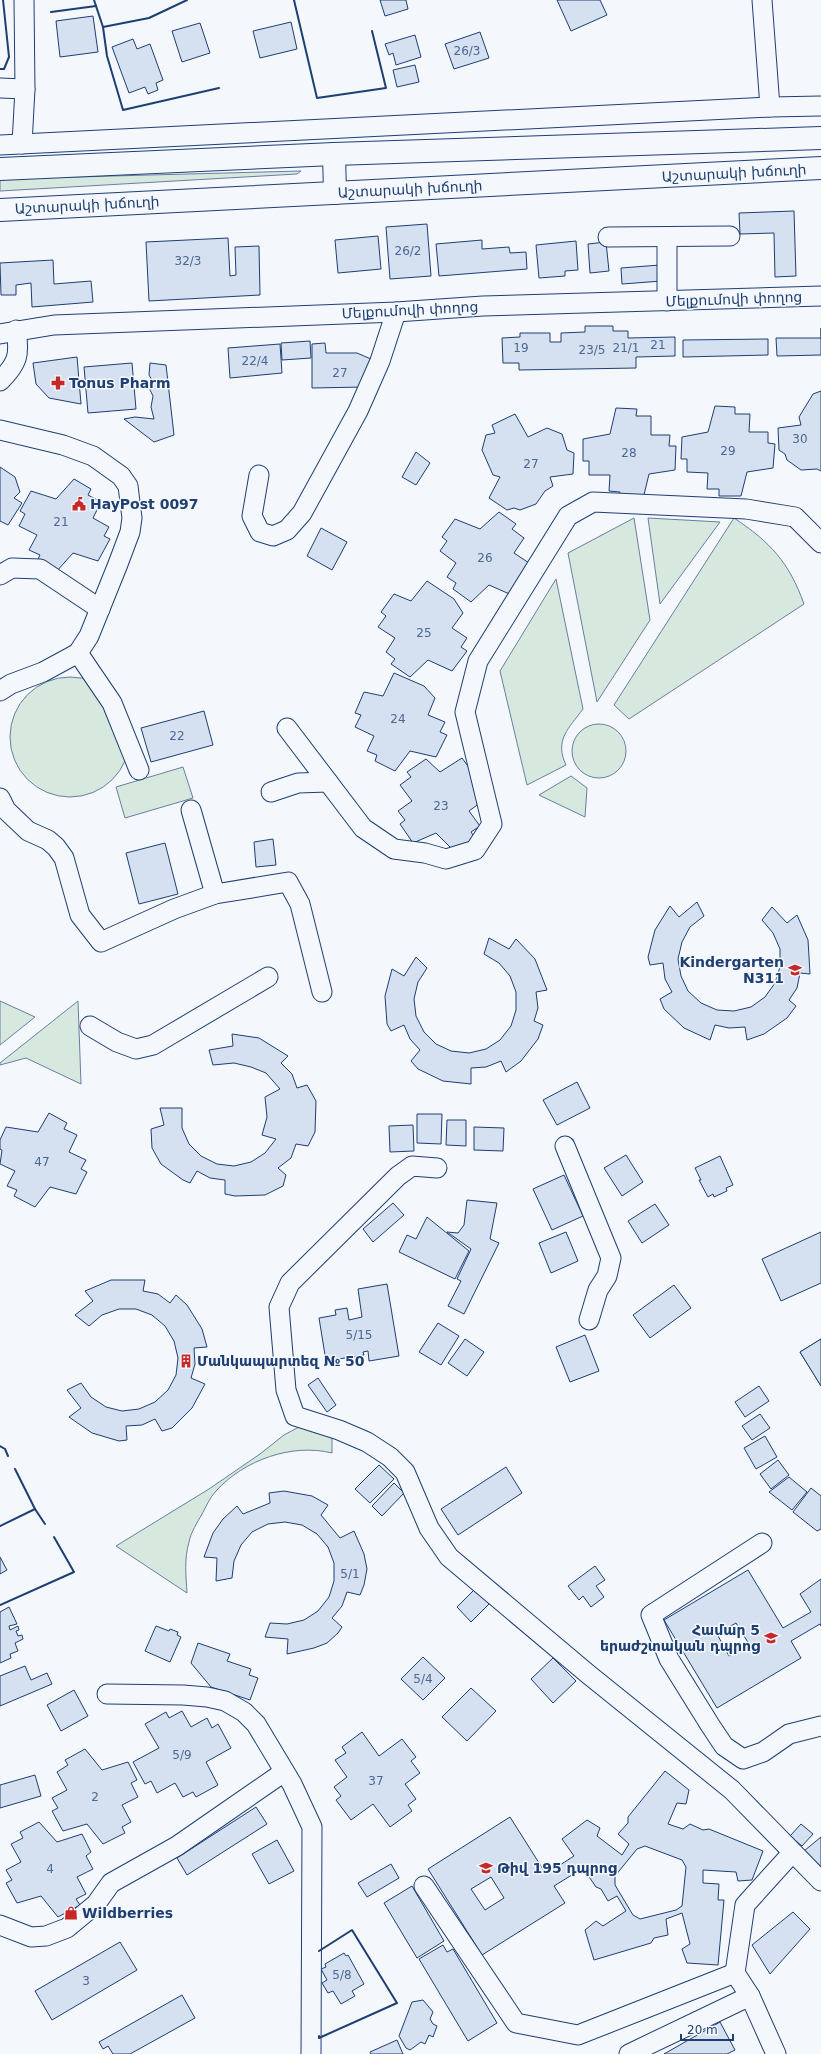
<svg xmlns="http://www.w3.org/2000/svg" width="821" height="2054" viewBox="0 0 821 2054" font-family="'DejaVu Sans','Noto Sans Armenian',sans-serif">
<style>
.green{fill:#d7e8df;stroke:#687fa3}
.building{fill:#d5e0f0;stroke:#1d3f73;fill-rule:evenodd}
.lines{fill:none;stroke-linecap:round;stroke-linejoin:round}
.minor-casing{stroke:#1d3f73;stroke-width:21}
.major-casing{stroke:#1d3f73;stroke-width:24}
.minor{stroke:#f4f7fb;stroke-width:19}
.major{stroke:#f4f7fb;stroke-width:22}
.wall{stroke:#1d3f73;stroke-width:2}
.labels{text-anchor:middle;stroke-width:3;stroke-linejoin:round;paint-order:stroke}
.number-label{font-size:12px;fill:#4b6792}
.street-label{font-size:14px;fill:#1d3f73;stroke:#f4f7fb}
.poi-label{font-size:14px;font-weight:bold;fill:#1d3f73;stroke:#f4f7fb;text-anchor:start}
</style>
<rect width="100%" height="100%" fill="#f4f7fb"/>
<g class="green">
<path d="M301 171 297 174 0 191V179Z"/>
<path d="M634 518 650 620 597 702 568 553Z"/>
<path d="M648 518 720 522 660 604Z"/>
<path d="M734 518C770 542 789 562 804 604L629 719 614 705Z"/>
<path d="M556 579 583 709C569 728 554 740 566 765L527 785 500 671Z"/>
<circle cx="70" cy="737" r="60"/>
<circle cx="599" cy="751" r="27"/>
<path d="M183 767 193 798 125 818 116 787Z"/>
<path d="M571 776 587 788 585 817 539 795Z"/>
<path d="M0 1001 35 1017 0 1045Z"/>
<path d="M78 1001 81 1084 26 1058 0 1065V1063Z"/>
<path d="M299 1427 332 1434V1453C292 1443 244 1460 216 1491 210 1497 206 1507 202 1514 197 1523 191 1532 189 1542 184 1559 186 1576 187 1593L116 1546 209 1489 260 1454 284 1435Z"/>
</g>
<g class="building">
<path d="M380 0H406L408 9 385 16Z"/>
<path d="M557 0H600L607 15 571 31Z"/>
<path d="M93 16 98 52 60 57 56 21Z"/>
<path d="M291 22 297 49 260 58 253 31Z"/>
<path d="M200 23 210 53 182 62 172 31Z"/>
<path d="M480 32 489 58 454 69 445 44Z"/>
<path d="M415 35 421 57 396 65 393 53 389 55 385 44Z"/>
<path d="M133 39 137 49 150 44 163 80 156 83 158 90 148 94 145 87 129 93 112 47Z"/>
<path d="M415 65 419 82 397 87 393 70Z"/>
<path d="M794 211 796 276 775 277 774 233 740 234 739 213Z"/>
<path d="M427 224 431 276 390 279 386 227Z"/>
<path d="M378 236 381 269 338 273 335 240Z"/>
<path d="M228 238 230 276 236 275 235 247 259 246 260 295 149 301 146 242Z"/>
<path d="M482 240V249L509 247 510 253 526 252 527 269 439 276 436 244Z"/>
<path d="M576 241 578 270 565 271V276L539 278 536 245Z"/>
<path d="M606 242 609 271 590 273 588 244Z"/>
<path d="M53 260 54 284 91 281 93 302 32 307 31 283 16 285V295H1L0 263Z"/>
<path d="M660 265 662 281 622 284 621 268Z"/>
<path d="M585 326H613V331H628V338L675 337V356L636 357V368L519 370V363H503L502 338 520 337V333H550V342H561V333L585 332Z"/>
<path d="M821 328V355L777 356 776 338H821Z"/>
<path d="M768 339V355L683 357V340Z"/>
<path d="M310 341 311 358 282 360 281 343Z"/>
<path d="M325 343 326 353H357L371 359 365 387 312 388V344Z"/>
<path d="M280 344 282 373 230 378 228 348Z"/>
<path d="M77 357 81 404 49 398 36 384 33 363Z"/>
<path d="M132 363 136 409 88 413 84 367Z"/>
<path d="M150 363 166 365 174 435 154 442 124 419 135 417 154 419 151 407 153 396 150 390 152 380 149 375Z"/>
<path d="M821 391V471L817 469 801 470 787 460 785 454 779 450 778 428 801 425 799 417 813 394Z"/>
<path d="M715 406 735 407V414H750L749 432H768V443L775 444 773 468 747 472 741 496H719V489H707L708 473 687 472V459H681L682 437 708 432Z"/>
<path d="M616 408 637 409 636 416H651V435H670L669 446H676L675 470 649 474 643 499 620 498V492L609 491 610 475H589V461H583V439L610 434Z"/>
<path d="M515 414 528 437 547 428 562 434 567 450 574 453 573 474 550 477 553 486 545 491 536 504 520 510 514 508 507 510 489 498 500 477 493 475 482 450 486 435 495 433 492 425Z"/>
<path d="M416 452 430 463 416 485 402 477Z"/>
<path d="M0 467 15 477 20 492 14 498 22 503 8 525 0 521Z"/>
<path d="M74 479 91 489 88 495 101 502 93 518 109 527 104 536 110 539 98 561 73 553 56 572 37 561 40 555 29 550 37 535 19 526 25 514 20 511 31 491 56 499Z"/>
<path d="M499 512 516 524 512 529 524 538 514 553 529 563 514 596 489 585 471 602 453 589 456 583 447 577 456 563 440 551 447 541 442 537 455 519 480 529Z"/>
<path d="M321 528 347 542 332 570 307 556Z"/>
<path d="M427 581 454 599 463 613 452 628 467 638 461 647 467 651 452 671 428 660 410 677 391 664 395 659 386 652 395 638 378 627 386 616 381 612 394 594 411 601Z"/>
<path d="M394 673 424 686 435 698 428 715 445 722 440 732 447 735 436 757 410 751 395 771 375 761 377 755 367 751 374 736 355 727 361 715 355 713 364 692 383 696Z"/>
<path d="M204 711 213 745 151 762 141 728Z"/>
<path d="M462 758 481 784 484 800 469 811 480 826 471 832 475 838 454 851 436 833 413 843 400 824 405 820 398 811 412 801 400 785 411 777 407 772 426 759 440 772Z"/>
<path d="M273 839 276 865 256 867 254 842Z"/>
<path d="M165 843 178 894 139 904 126 853Z"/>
<path d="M697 902 704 916 690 927 682 942 678 959 681 976 688 991 701 1003 717 1010 734 1011 751 1007 765 997 775 983 780 967V949L773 933 762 920 772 907 787 923 797 915 808 940 810 974 800 973 797 988 789 1000 796 1006 787 1018 764 1034 747 1040 745 1027 729 1028 715 1025 710 1040 684 1028 664 1009 660 999 672 992 665 979 663 963 650 965 648 957 655 930 670 906 679 917Z"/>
<path d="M489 938 509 949 516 939 535 959 547 990 536 992 538 1008 534 1021 543 1025 538 1039 521 1061 506 1072 501 1061 486 1067 471 1068V1084L443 1081 418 1069 411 1061 420 1050 410 1039 404 1025 391 1031 387 1024 385 996 392 969 404 976 416 957 427 968 418 982 414 999 416 1016 424 1032 436 1044 451 1051 469 1053 486 1049 500 1040 511 1026 516 1010V992L510 976 499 963 484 954Z"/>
<path d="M232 1034 259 1038 288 1056 281 1063 292 1074 297 1088 307 1085 316 1101 315 1132 308 1146 296 1144 291 1158 278 1168 286 1175 283 1186 265 1195 235 1196 225 1194V1180L210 1178 197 1171 190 1183 183 1180 161 1164 152 1148 151 1129 164 1125 160 1108H182V1128L189 1144 201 1156 217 1164 234 1166 251 1162 265 1153 276 1139 262 1135 267 1117 265 1097 280 1089 266 1073 251 1067 234 1063 213 1065 209 1050 233 1046Z"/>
<path d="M577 1082 590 1108 557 1125 543 1100Z"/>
<path d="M49 1113 67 1123 64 1129 77 1135 69 1152 86 1160 81 1169 87 1172 76 1194 50 1187 35 1207 14 1196 17 1190 7 1186 15 1171 0 1164 2 1150 0 1149V1140L6 1127 38 1132Z"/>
<path d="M417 1114H442L441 1144 417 1143Z"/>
<path d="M447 1120H466V1146L446 1145Z"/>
<path d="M413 1125 414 1151 390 1152 389 1126Z"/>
<path d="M474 1127 504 1128 503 1151 474 1150Z"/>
<path d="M626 1155 643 1182 622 1196 604 1168Z"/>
<path d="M720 1156 733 1185 726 1188 727 1191 714 1197 713 1194 708 1197 699 1180H701L695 1168Z"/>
<path d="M564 1175 583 1216 552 1230 533 1189Z"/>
<path d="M467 1200 497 1203 490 1239 499 1243 464 1314 448 1306 461 1281 457 1279 471 1249 447 1232 458 1233 464 1225Z"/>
<path d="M393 1203 404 1215 373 1242 363 1229Z"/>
<path d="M655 1204 669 1225 642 1243 628 1221Z"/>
<path d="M427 1217 469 1251 455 1279 399 1252 407 1235 416 1239Z"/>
<path d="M566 1232 578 1261 551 1273 539 1243Z"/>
<path d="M821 1232V1283L781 1301 762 1259Z"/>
<path d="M111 1280H145L143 1291 158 1294 170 1303 176 1295 187 1305 202 1329 207 1347 194 1348 195 1364 191 1378 205 1384 192 1408 172 1428 162 1431 155 1419 142 1425 126 1426 127 1440 119 1441 92 1433 69 1417 81 1408 67 1390 81 1383 91 1397 106 1407 122 1411 139 1409 155 1402 168 1390 176 1375 178 1358 174 1341 165 1326 152 1315 136 1309H119L102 1315 89 1326 75 1315 93 1301 85 1291Z"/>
<path d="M387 1284 399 1356 369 1361 368 1351 363 1352 364 1355 326 1361 319 1318 336 1315 335 1310 347 1308 349 1320 362 1317 358 1289Z"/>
<path d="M674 1285 691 1308 650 1338 633 1315Z"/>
<path d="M438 1323 459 1336 441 1365 419 1352Z"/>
<path d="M585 1335 599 1371 570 1382 556 1347Z"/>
<path d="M465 1339 484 1352 467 1376 448 1363Z"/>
<path d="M821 1339V1386L800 1352Z"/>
<path d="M821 1339V1386L800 1352Z"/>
<path d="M318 1378 336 1405 327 1412 308 1385Z"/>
<path d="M759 1386 769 1401 745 1417 735 1402Z"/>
<path d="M760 1414 770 1428 752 1440 742 1426Z"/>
<path d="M765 1436 777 1457 756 1469 744 1448Z"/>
<path d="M778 1460 789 1475 771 1489 760 1474Z"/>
<path d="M379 1465 394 1479 370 1503 355 1489Z"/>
<path d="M506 1467 522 1493 458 1535 441 1509Z"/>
<path d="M789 1477 807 1492 792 1510 769 1492Z"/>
<path d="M394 1483 404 1493 382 1516 372 1506Z"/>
<path d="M811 1488 821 1496V1529L817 1531 793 1512Z"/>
<path d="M284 1491 312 1496 328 1505 321 1515 340 1538 354 1531 364 1554 367 1569 364 1585 360 1595 347 1592 342 1606 332 1618 342 1627 338 1633 327 1643 314 1648 287 1654 288 1639 265 1637 270 1623 287 1624 304 1620 318 1611 329 1597 334 1581V1563L328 1547 317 1534 302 1525 285 1522 268 1524 252 1532 241 1545 234 1561 232 1578 216 1581 217 1558 204 1557 213 1533 223 1519 237 1506 243 1514 270 1503 269 1493Z"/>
<path d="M0 1557 7 1570 0 1574Z"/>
<path d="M595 1566 605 1580 596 1586 604 1597 591 1607 583 1596 579 1600 568 1586Z"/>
<path d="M748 1570 783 1628 811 1612 800 1594 821 1579V1626L820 1624 791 1641 801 1658 717 1708 664 1620ZM736 1623 749 1644 729 1656 717 1634Z"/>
<path d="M475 1589 489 1604 471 1622 457 1607Z"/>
<path d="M9 1607 17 1624 9 1626 10 1630 18 1626 19 1630 16 1631 18 1636 22 1635 23 1639 15 1643 18 1651 10 1654 11 1658 0 1663V1612Z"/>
<path d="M156 1626 169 1631 170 1629 178 1632 177 1635 181 1637 170 1662 145 1651Z"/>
<path d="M198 1643 230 1654 227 1661 251 1669 249 1675 258 1678 250 1700 211 1687 191 1663Z"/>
<path d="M423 1657 445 1678 423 1700 401 1679Z"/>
<path d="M553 1658 576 1681 553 1703 531 1679Z"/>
<path d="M25 1666 31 1680 47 1673 52 1684 0 1706V1676Z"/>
<path d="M471 1688 496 1711 467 1741 442 1717Z"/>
<path d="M74 1690 88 1716 61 1731 47 1705Z"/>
<path d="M182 1711 191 1727 207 1718 212 1728 218 1724 231 1748 206 1762 218 1785 196 1797 193 1792 183 1797 175 1783 157 1793 151 1781 145 1784 133 1762 159 1748 145 1724 166 1712 169 1718Z"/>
<path d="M362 1732 379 1756 402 1739 416 1757 411 1761 420 1773 405 1784 416 1799 408 1805 412 1811 390 1827 373 1804 351 1820 336 1800 341 1796 334 1787 347 1777 335 1760 346 1753 342 1747Z"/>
<path d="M85 1749 102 1770 128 1762 137 1780 131 1783 138 1797 122 1805 131 1822 122 1827 125 1833 103 1844 87 1824 63 1831 52 1811 58 1808 52 1798 67 1790 57 1772 68 1765 65 1760Z"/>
<path d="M665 1771 689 1790 686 1804 677 1803 668 1824 683 1829 690 1824 703 1830 709 1829 763 1851 752 1880 738 1881 736 1872 703 1870V1883L719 1884 718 1900H724L718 1965 687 1963 682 1949 690 1944 682 1913 666 1919 668 1935 654 1938 651 1943 594 1960 585 1930 596 1921 603 1926 626 1911 617 1896 608 1901 601 1889 596 1887 583 1868 554 1886 565 1903 482 1955 428 1869 510 1817 546 1874 574 1856 562 1839 587 1820 600 1828 597 1836 622 1855 629 1844 618 1834 628 1823V1817ZM645 1846 682 1860 686 1867 682 1906 676 1910 640 1919 633 1915 615 1885V1876L637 1849ZM491 1877 504 1898 485 1910 471 1889Z"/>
<path d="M35 1775 41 1796 0 1808V1785Z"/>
<path d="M256 1807 267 1824 187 1875 177 1858Z"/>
<path d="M39 1822 57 1842 82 1834 91 1852 86 1856 93 1869 77 1877 86 1894 76 1899 80 1905 58 1917 41 1896 17 1903 6 1883 12 1880 6 1870 21 1862 11 1844 23 1838 20 1832Z"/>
<path d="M801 1824 813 1834 802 1846 790 1836Z"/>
<path d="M821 1837V1866L819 1868 804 1851Z"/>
<path d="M277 1840 294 1871 269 1884 252 1854Z"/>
<path d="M391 1864 399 1878 367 1897 358 1883Z"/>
<path d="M412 1886 444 1941 417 1958 384 1903Z"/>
<path d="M793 1912 810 1929 770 1974 752 1945Z"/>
<path d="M120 1942 137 1970 52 2020 35 1991Z"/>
<path d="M443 1945 447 1952 453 1949 497 2023 468 2041 419 1959Z"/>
<path d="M344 1953 346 1956 348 1955 364 1984 352 1991 355 1996 341 2004 333 1991 328 1993 322 1983 327 1980 321 1969 326 1967 325 1964Z"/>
<path d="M182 1995 195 2018 130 2054H113L108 2046 103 2049 99 2042Z"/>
<path d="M423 2000 433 2012 430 2019 433 2024 437 2026 433 2037 429 2035 425 2044 421 2042 410 2050 406 2048 399 2036 412 2002Z"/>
<path d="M720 2022 735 2050 727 2054H664Z"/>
<path d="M397 2040 403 2054H371L370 2052Z"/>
</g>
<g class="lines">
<g class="minor-casing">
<g id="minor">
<path d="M762 0 770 107"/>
<path d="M0 88 25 89"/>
<path d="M22 144 25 89 24 0"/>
<path d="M0 145 770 107 821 106"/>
<path d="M608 237 730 236"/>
<path d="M667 237V301"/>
<path d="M0 334 54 325 396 312 483 306 821 296"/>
<path d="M0 381C18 363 20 355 16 330"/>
<path d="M0 430 63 445 93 456 121 476 128 486 132 518 130 532 118 564 89 636 78 653 43 672 11 684 0 691"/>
<path d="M259 475 252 516 260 532 273 536 287 530 302 513 358 411 380 361 396 312"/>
<path d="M0 575 12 568 40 569 100 609"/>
<path d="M78 653 112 703 139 770"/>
<path d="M287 728 363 828 394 849 425 853 446 859 475 850 492 824 465 712 478 661 568 516 593 502 746 509 795 517 821 543"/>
<path d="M271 792 298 783 328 782"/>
<path d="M0 798 6 810 28 831 48 840 56 847 64 858 80 915 101 942 174 909 215 894 288 882 300 904 322 992"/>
<path d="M191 810 215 894"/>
<path d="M90 1026 117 1042 136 1049 153 1045 268 977"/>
<path d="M565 1146 611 1258 607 1276 598 1290 589 1320"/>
<path d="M437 1168 412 1166 398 1176 290 1283 279 1307 286 1390 295 1416 339 1430 367 1442 390 1457 405 1472 429 1528 449 1557 588 1674 732 1790 821 1881"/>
<path d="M762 1543 651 1615 669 1659 710 1725 724 1746 743 1759 763 1752 789 1734 821 1726"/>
<path d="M107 1694 183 1695 207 1697 225 1701 244 1712 256 1724 292 1784 312 1827 311 2054"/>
<path d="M424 1886 516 2023 578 2035 735 1973 750 1996 776 2054"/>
<path d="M0 1925 31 1937 46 1936 67 1928 96 1904 111 1883 177 1846 284 1772"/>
<path d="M735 1973 745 1905 792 1853"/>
<path d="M629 2054 750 1996"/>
</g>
</g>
<g class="major-casing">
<g id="major">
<path d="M334 154 335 193"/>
<path d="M0 169 334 154 821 138"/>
<path d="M0 210 821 168"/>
</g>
</g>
<use href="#minor" class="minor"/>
<use href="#major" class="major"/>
<g class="wall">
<path d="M94 0 103 27 107 56 123 110 219 88"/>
<path d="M294 0 317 98 386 88 372 31"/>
<path d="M51 12 96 6"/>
<path d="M103 27 149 18 187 0"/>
<path d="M0 69H4L9 57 3 0"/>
<path d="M0 1446 5 1449 8 1456"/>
<path d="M35 1509 45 1524"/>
<path d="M0 1526 35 1509 15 1469"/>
<path d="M0 1605 74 1572 54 1537"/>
<path d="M319 1951 352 1930 397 2003 319 2038V2036"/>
</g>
</g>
<defs>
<g id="pharmacy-bare" transform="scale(1.08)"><path d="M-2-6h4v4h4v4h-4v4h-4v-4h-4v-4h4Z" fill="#c62828" stroke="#f4f7fb" stroke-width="2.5" paint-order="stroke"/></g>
<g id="civic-bare" transform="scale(1.08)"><path d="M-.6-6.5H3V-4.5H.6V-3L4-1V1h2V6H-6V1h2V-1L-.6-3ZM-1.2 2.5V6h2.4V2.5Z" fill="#c62828" stroke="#f4f7fb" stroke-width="2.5" paint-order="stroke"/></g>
<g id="school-bare" transform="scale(1.08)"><path d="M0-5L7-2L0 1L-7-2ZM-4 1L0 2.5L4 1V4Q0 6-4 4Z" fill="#c62828" stroke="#f4f7fb" stroke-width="2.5" paint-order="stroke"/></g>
<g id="building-bare" transform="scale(1.08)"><path d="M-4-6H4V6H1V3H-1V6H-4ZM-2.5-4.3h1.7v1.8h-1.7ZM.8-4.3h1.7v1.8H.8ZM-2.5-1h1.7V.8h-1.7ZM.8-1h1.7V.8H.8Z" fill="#c62828" stroke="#f4f7fb" stroke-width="2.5" paint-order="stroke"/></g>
<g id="shop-bare" transform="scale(1.08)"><path d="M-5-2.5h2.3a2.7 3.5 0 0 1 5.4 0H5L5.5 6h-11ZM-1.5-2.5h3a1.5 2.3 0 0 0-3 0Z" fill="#c62828" stroke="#f4f7fb" stroke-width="2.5" paint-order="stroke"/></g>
</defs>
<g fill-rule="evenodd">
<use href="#pharmacy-bare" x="58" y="383"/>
<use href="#civic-bare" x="79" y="504"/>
<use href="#school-bare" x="795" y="970"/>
<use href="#building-bare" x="186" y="1361"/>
<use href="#school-bare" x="771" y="1638"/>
<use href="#school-bare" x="486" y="1868"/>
<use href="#shop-bare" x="71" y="1913"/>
</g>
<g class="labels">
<g class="number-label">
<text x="467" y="55">26/3</text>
<text x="408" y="255">26/2</text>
<text x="188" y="265">32/3</text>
<text x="658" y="349">21</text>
<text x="521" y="352">19</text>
<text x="626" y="352">21/1</text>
<text x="592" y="354">23/5</text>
<text x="255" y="365">22/4</text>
<text x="340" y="377">27</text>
<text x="800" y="443">30</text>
<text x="728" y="455">29</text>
<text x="629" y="457">28</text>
<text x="531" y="468">27</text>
<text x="61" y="526">21</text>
<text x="485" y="562">26</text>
<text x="424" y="637">25</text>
<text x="398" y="723">24</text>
<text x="177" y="740">22</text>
<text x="441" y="810">23</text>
<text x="42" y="1166">47</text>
<text x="359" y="1339">5/15</text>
<text x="350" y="1578">5/1</text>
<text x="423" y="1683">5/4</text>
<text x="182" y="1759">5/9</text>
<text x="376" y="1785">37</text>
<text x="95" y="1801">2</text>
<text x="50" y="1873">4</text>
<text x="342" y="1979">5/8</text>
<text x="86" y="1985">3</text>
</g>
<g class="street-label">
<text transform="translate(734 173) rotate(-3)" y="5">Աշտարակի խճուղի</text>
<text transform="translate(410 189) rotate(-3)" y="5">Աշտարակի խճուղի</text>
<text transform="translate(87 205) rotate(-3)" y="5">Աշտարակի խճուղի</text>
<text transform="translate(734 299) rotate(-2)" y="5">Մելքումովի փողոց</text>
<text transform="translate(410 310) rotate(-3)" y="5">Մելքումովի փողոց</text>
</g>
<g class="poi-label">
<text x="69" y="388">Tonus Pharm</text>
<text x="90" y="509">HayPost 0097</text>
<text x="784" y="967" text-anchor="end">Kindergarten<tspan x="784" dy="16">N311</tspan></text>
<text x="197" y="1366">Մանկապարտեզ № 50</text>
<text x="760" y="1635" text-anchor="end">Համար 5<tspan x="760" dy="16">երաժշտական դպրոց</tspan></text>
<text x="497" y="1873">Թիվ 195 դպրոց</text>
<text x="82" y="1918">Wildberries</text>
</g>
</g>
<path d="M681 2034v6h52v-6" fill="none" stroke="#1d3f73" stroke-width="2"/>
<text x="687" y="2034" font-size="12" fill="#1d3f73" stroke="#f4f7fb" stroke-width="3" paint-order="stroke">20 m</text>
</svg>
